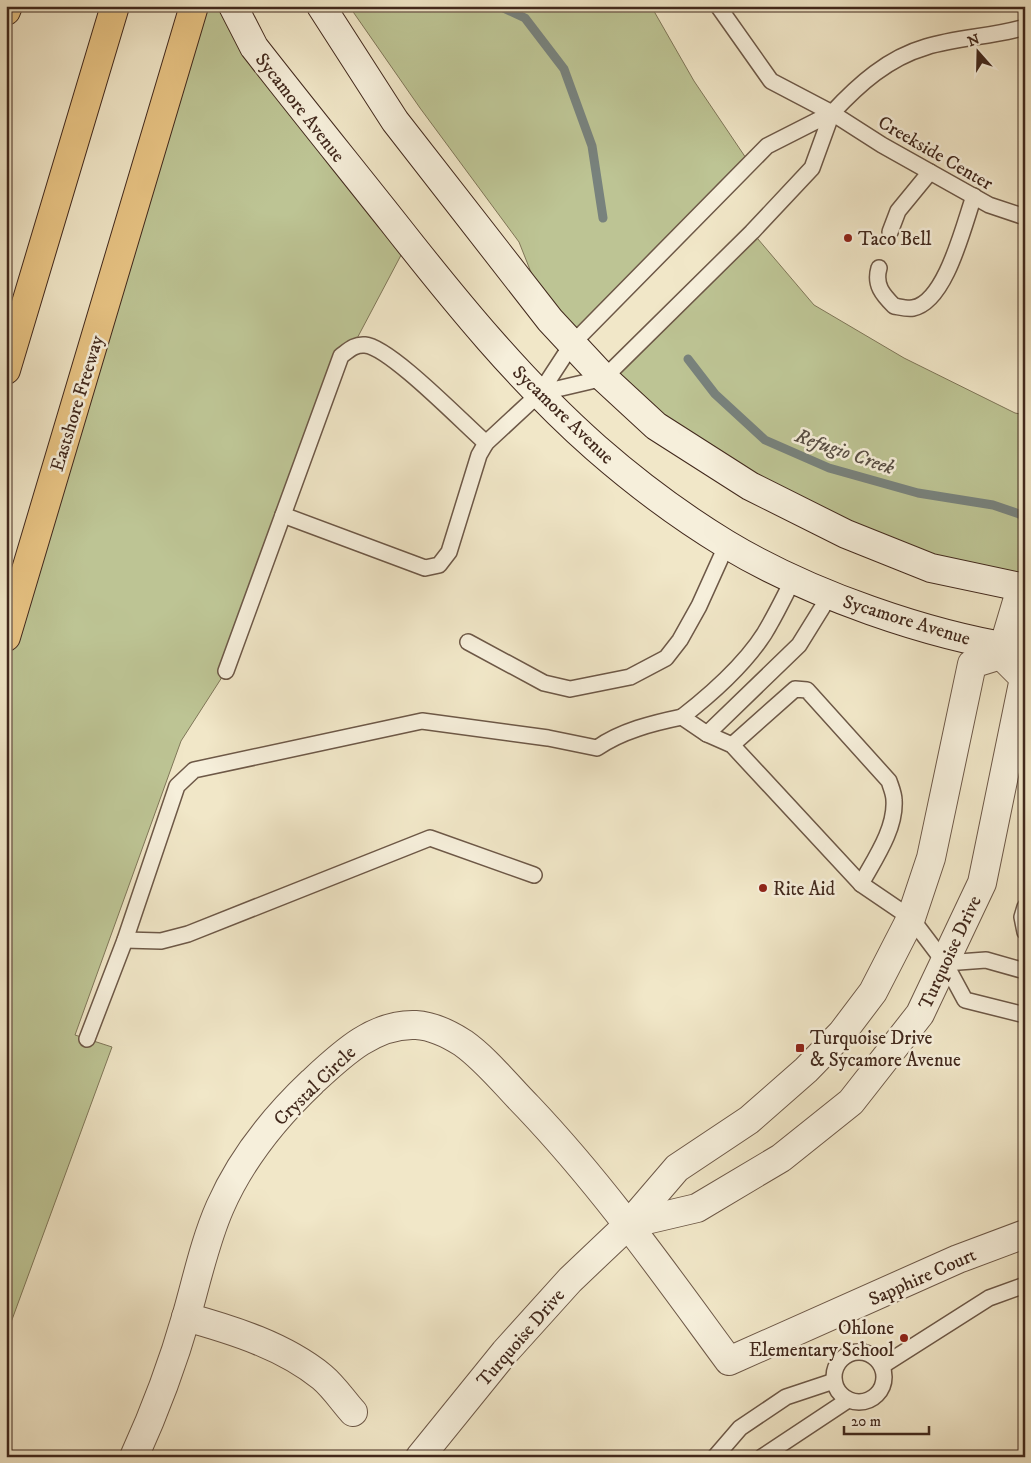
<svg xmlns="http://www.w3.org/2000/svg" width="1031" height="1463" viewBox="0 0 1031 1463" font-family="'IM FELL DW Pica',serif">
<style>
.green{fill:#bdc494;stroke:#7f7658}
.lines{fill:none;stroke-linecap:round;stroke-linejoin:round}
.stream{stroke:#78827d;stroke-width:9}
.service-casing{stroke:#6d5847;stroke-width:18}
.minor-casing{stroke:#6d5847;stroke-width:30}
.tertiary-casing{stroke:#6d5847;stroke-width:30}
.secondary-casing{stroke:#41281c;stroke-width:30}
.motorway-casing{stroke:#41281c;stroke-width:30}
.service{stroke:#f6efdb;stroke-width:15}
.minor{stroke:#f6efdb;stroke-width:28}
.tertiary{stroke:#f6efdb;stroke-width:28}
.secondary{stroke:#f6efdb;stroke-width:28}
.motorway{stroke:#e8c484;stroke-width:28}
.poi-dot{fill:#8f2418;stroke:#f6efdb;stroke-width:2}
.labels{text-anchor:middle;stroke-width:5;stroke-linejoin:round;paint-order:stroke}
.street-label{font-size:19px;fill:#41281c;stroke:#f6efdb}
.poi-label{font-size:19px;fill:#41281c;stroke:#f6efdb;text-anchor:start}
.water-label{font-size:20px;font-style:italic;fill:#584e44;stroke:#f6efdb}
</style>
<rect width="100%" height="100%" fill="#f1e7c8"/>
<filter id="stains"><feTurbulence type="fractalNoise" baseFrequency=".004" numOctaves="4"/><feColorMatrix values="0 0 0 0 .2 0 0 0 0 .09 0 0 0 0 .02 0 0 0 .5 -.17"/></filter>
<radialGradient id="worn" r=".72"><stop offset=".6" stop-color="#630" stop-opacity="0"/><stop offset="1" stop-color="#630" stop-opacity=".3"/></radialGradient>
<g class="green">
<path d="M194 6H229L408 242 353 346 226 671 181 741 75 1035 112 1047 6 1336V637Z"/>
<path d="M349 6H651L694 81 750 164 572 344 550 320 519 242 420 108Z"/>
<path d="M752 232 814 305 904 358 1015 413 1025 415V588L846 534 604 378Z"/>
</g>
<g class="lines">
<g class="stream">
<path d="M499 6 525 18 564 69 592 146 603 218"/>
<path d="M688 359 715 394 765 440 829 468 918 493 993 505 1025 516"/>
</g>
<g class="service-casing">
<g id="service">
<path d="M718 6 771 81 832 113 882 145 989 205 1025 217"/>
<path d="M832 113C859 84 888 58 926 47 958 37 992 37 1025 27"/>
<path d="M890 232 898 211 930 172"/>
<path d="M879 268C874 285 883 295 894 306 900 307 907 309 913 308 946 302 964 224 974 196"/>
<path d="M283 515 425 568 439 565 449 552 479 455 486 443 540 393 572 344 767 146 832 113 812 168 752 232 604 378 540 393"/>
<path d="M468 642 544 683 570 689 630 677 666 658 680 640 699 606 727 544"/>
<path d="M226 671 341 356C349 350 355 344 365 345 390 347 464 424 486 443"/>
<path d="M682 717C714 692 752 659 771 622 779 608 786 593 794 578"/>
<path d="M707 734 799 645 830 595"/>
<path d="M732 745 795 689 807 690 889 781C891 787 894 794 894 800 896 829 874 860 861 884"/>
<path d="M1025 907 1022 917 1025 932"/>
<path d="M125 940 161 941 188 934 430 838 534 875"/>
<path d="M1025 971 986 960 945 963 965 1000 1025 1015"/>
<path d="M87 1039 125 940 177 786 194 770 422 721 548 738 597 748C621 731 653 723 682 717L707 734 732 745 861 884 911 918 945 963"/>
<circle cx="859" cy="1377" r="25"/>
<path d="M882 1366 989 1298 1025 1285"/>
<path d="M715 1457 740 1428 786 1397 834 1381"/>
<path d="M762 1457 848 1400"/>
</g>
</g>
<g class="minor-casing">
<g id="minor">
<path d="M186 1317C233 1330 284 1346 322 1377 334 1387 343 1401 353 1412"/>
<path d="M134 1457C155 1411 173 1363 187 1314 197 1279 205 1241 220 1207 241 1159 274 1118 312 1082 341 1055 374 1023 416 1025 433 1026 449 1034 463 1043 487 1060 507 1086 528 1107 603 1186 665 1274 729 1361L958 1259 1025 1234"/>
</g>
</g>
<g class="tertiary-casing">
<g id="tertiary">
<path d="M1001 655 1021 588"/>
<path d="M629 1224 697 1208 781 1158 851 1102 920 1014 982 883 1024 678 1001 655"/>
<path d="M420 1457 505 1352 570 1280 629 1224 677 1168 749 1120 806 1070 842 1033 873 992 911 918 931 858 972 664 1001 655"/>
</g>
</g>
<g class="secondary-casing">
<g id="secondary">
<path d="M233 6 254 47C300 106 347 164 393 222 455 301 520 381 596 448 636 483 680 516 726 544 809 594 929 636 1025 650"/>
<path d="M321 6 395 121 550 320 604 378 656 426 750 486 846 534 931 568 1025 588"/>
</g>
</g>
<g class="motorway-casing">
<g id="motorway">
<path d="M6 11 8 6"/>
<path d="M6 370 115 6"/>
<path d="M6 637 194 6"/>
</g>
</g>
<use href="#service" class="service"/>
<use href="#minor" class="minor"/>
<use href="#tertiary" class="tertiary"/>
<use href="#secondary" class="secondary"/>
<use href="#motorway" class="motorway"/>
</g>
<g class="poi-dot">
<circle cx="848" cy="238" r="5"/>
<circle cx="763" cy="888" r="5"/>
<rect x="795" y="1043" width="10" height="10" rx="2.5"/>
<circle cx="904" cy="1338" r="5"/>
</g>
<g class="labels">
<g class="street-label">
<text transform="translate(301 107) rotate(52)" y="7">Sycamore Avenue</text>
<text transform="translate(936 152) rotate(30)" y="7">Creekside Center</text>
<text transform="translate(76 403) rotate(-73)" y="7">Eastshore Freeway</text>
<text transform="translate(564 414) rotate(44)" y="7">Sycamore Avenue</text>
<text transform="translate(907 619) rotate(17)" y="7">Sycamore Avenue</text>
<text transform="translate(949 952) rotate(-65)" y="7">Turquoise Drive</text>
<text transform="translate(314 1085) rotate(-44)" y="7">Crystal Circle</text>
<text transform="translate(922 1276) rotate(-24)" y="7">Sapphire Court</text>
<text transform="translate(520 1337) rotate(-49)" y="7">Turquoise Drive</text>
</g>
<g class="poi-label">
<text x="858" y="245">Taco Bell</text>
<text x="773" y="895">Rite Aid</text>
<text x="810" y="1044">Turquoise Drive<tspan x="810" dy="22">&amp; Sycamore Avenue</tspan></text>
<text x="894" y="1334" text-anchor="end">Ohlone<tspan x="894" dy="22">Elementary School</tspan></text>
</g>
<g class="water-label">
<text transform="translate(845 451) rotate(19)" y="7">Refugio Creek</text>
</g>
</g>
<rect width="1031" height="1463" fill="none" stroke="#f1e7c8" stroke-width="25"/>
<rect x="8" y="8" width="1016" height="1448" fill="none" stroke="#41281c" stroke-width="2.5"/>
<rect x="12" y="12" width="1006" height="1438" fill="none" stroke="#41281c"/>
<g transform="translate(978 52) rotate(340)" stroke="#f6efdb" stroke-width="4" paint-order="stroke">
<path d="M0-4L9 19L0 12L-9 19Z" fill="#41281c"/>
<text y="-8" font-size="14" font-weight="bold" text-anchor="middle" fill="#41281c">N</text>
</g>
<path d="M844 1426v8h85v-8" fill="none" stroke="#41281c" stroke-width="2.5"/>
<text x="851" y="1426" font-size="15" fill="#41281c" stroke="#f6efdb" stroke-width="4" paint-order="stroke">20 m</text>
<rect width="100%" height="100%" filter="url(#stains)"/>
<rect width="100%" height="100%" fill="url(#worn)"/>
</svg>
